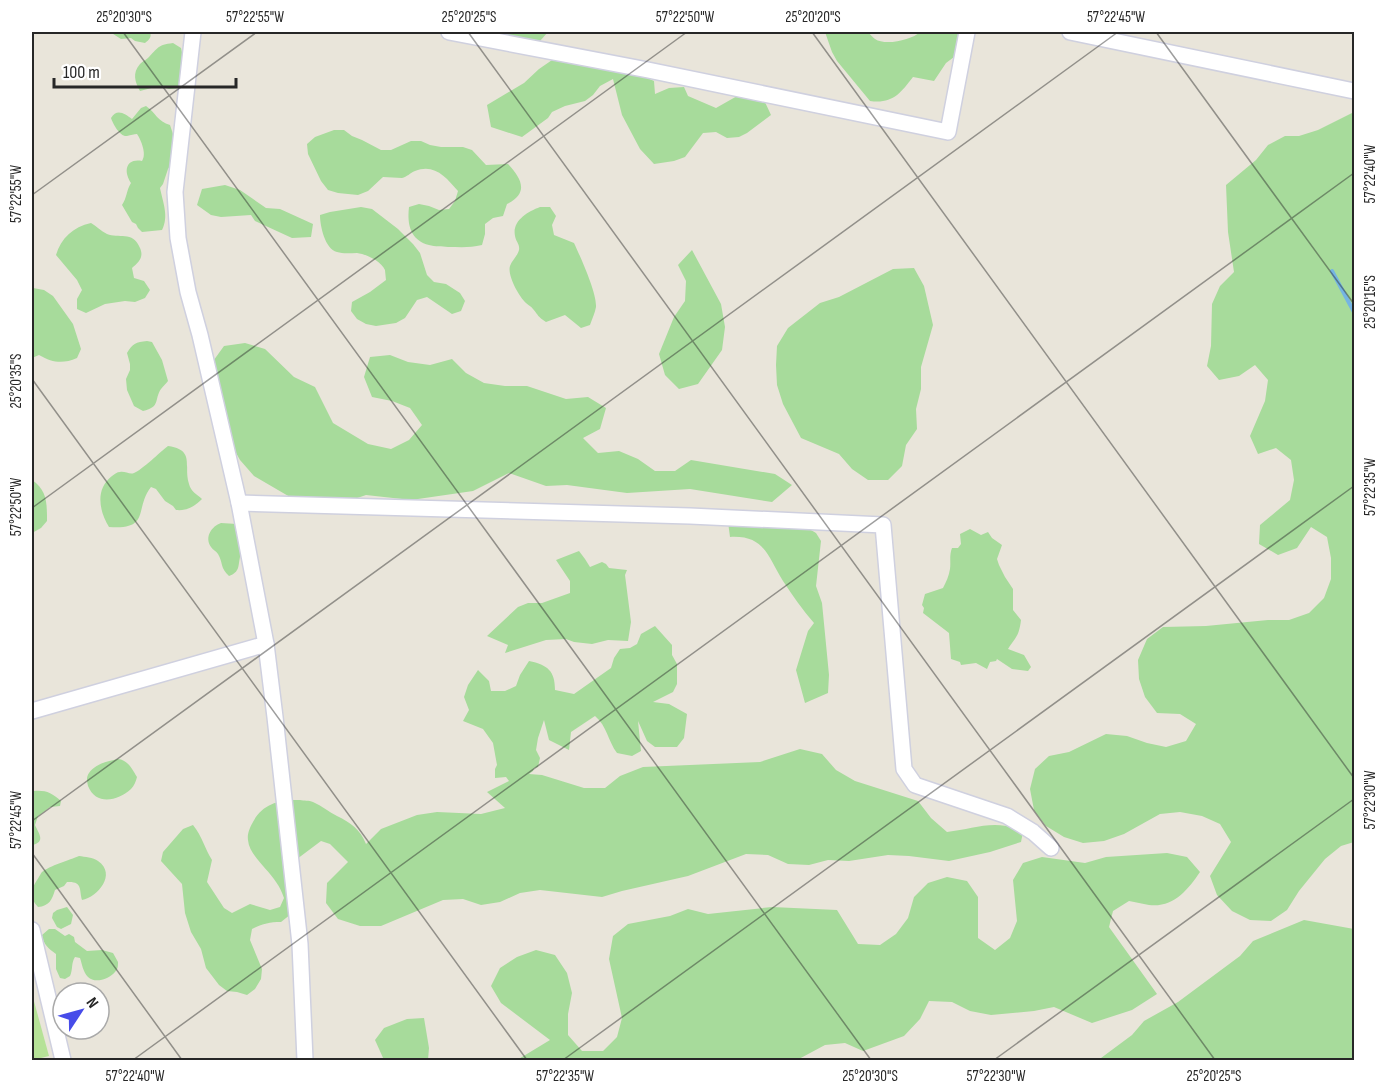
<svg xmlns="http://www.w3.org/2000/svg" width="1386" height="1092" viewBox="0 0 1386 1092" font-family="'Sofia Sans Condensed',sans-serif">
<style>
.green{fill:#a7db9b}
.pitch{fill:#b6e297}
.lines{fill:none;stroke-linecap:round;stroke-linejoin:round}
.stream{stroke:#75b5e3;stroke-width:4}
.minor-casing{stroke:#cfd0df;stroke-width:18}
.minor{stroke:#fff;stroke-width:15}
.ticks{fill:none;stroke:#272727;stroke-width:1.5;stroke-opacity:0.45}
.neatline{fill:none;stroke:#272727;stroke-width:2}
.ticks-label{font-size:15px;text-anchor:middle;fill:#272727}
</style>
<rect width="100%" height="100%" fill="#e9e5da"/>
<g class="green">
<path d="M110 32H150C152 37 149 40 145 43L135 41 131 38 121 39Z"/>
<path d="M474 32H548L540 41Z"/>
<path d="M825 32H868C870 34 872 37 875 39 885 46 912 40 920 32H959V46L954 57 946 63 934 81 913 77C900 94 892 104 870 101L837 61 832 52Z"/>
<path d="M173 43 181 48 185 66V81L179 88 169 89 159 86 140 91C135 82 132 73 140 64 143 61 146 60 148 58 158 48 157 45 173 43Z"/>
<path d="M555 58 618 65 654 81 655 94 669 88 684 87 688 96 716 108 746 91 764 100 771 115 747 133 739 137 727 138 716 132 703 133 685 157 674 161 654 164 640 149 622 115 613 79 600 86 593 95 585 101 565 106 552 112 548 118 522 137 491 127 487 105 524 83 539 69Z"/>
<path d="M146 106C155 112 158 122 170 125L175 140 174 160 168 169 163 184 160 188C163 203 169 216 162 230L142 232 138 228 136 224 132 222 122 205C127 198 126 191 131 183 123 171 126 158 142 161 147 154 141 140 137 134 134 134 131 135 127 136 120 137 113 124 111 118 117 108 125 114 132 119L141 108Z"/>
<path d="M1354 112V842L1341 846 1325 859 1299 891 1287 910 1271 921 1250 920 1232 911 1217 895 1210 876 1231 842 1220 824 1202 816 1180 812 1160 814 1124 834 1104 841 1083 843 1064 837 1046 826 1034 810 1030 789 1035 769 1049 756 1069 752 1106 734 1127 736 1147 743 1166 747 1186 741 1196 724 1180 714 1157 713 1145 697 1139 679 1138 660 1147 639 1163 627 1206 626 1268 620H1289L1309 613 1324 598 1331 579V558L1327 537 1311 527 1297 548 1278 555 1259 544 1260 525 1290 500 1294 480 1291 460 1276 448 1258 454 1250 436 1265 401 1268 380 1255 365 1239 376 1219 380 1207 366 1211 346 1212 304 1220 286 1234 272 1228 232 1226 185 1256 160 1268 145 1285 136H1299L1318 130Z"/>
<path d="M334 130H344L352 136 362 140 381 150H391L411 141H421L430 145 441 147H463L472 150 486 165 508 164C522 179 529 193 507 204L503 216 493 218 485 224V234L482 245C470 248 460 247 448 247 442 246 435 247 429 245 410 240 407 224 409 207L419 204 429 206 439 210 449 209 455 201 458 191C446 177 434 163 415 171 410 173 407 177 402 178 396 178 389 177 383 177L368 191 358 195 338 193 328 190 321 181 308 154 307 144 315 137Z"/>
<path d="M225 185 240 190 266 208 280 209 313 224 311 237 292 238 255 221 251 215 221 217 211 215 197 205 202 189Z"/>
<path d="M361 207 372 209 398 229 413 244 420 253 427 275 434 282 446 284 460 293 465 301 461 311 452 314 427 297 417 300 405 318 396 323 376 326 366 324 357 319 351 311 352 302 370 292 386 280C386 279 385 271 385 270 381 261 366 254 357 253 351 253 343 254 337 252 325 249 320 226 320 215L330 212Z"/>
<path d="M540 207H550L556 216 552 225 554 235 574 243C580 256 597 293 596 307 595 313 592 319 590 325L581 328 565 315 546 322C537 316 539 316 533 309 531 306 529 306 526 303 519 297 507 275 510 266 512 260 517 257 519 250 520 244 516 242 515 236 512 221 527 212 540 207Z"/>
<path d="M91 223C96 226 101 231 107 234 118 239 133 230 140 248 144 257 139 262 132 268L134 278 144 281 150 290 145 298 135 302 125 301 105 304 86 313 77 309V299L82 290 77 280 56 255C61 238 73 227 91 223Z"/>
<path d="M692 250 721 304 725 327 722 350 698 384 679 389 665 375 659 354 674 317 685 301 686 281 678 265Z"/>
<path d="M914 268 924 286 933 325 921 367V389L916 409 917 429 906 445 902 466 888 480H868L852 469 839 454 801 438 783 404 777 385 776 365 777 346 788 328 820 303 839 297 893 269Z"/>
<path d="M33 288 44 290 53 296 73 324 81 349 77 358C63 364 53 363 39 355L32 358V289Z"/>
<path d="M147 341 152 342 162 360 168 381C166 384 163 386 161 389 154 399 161 407 143 411L134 406 127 390 126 379 130 370V364L127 353C132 344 136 342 147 341Z"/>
<path d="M245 343 265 349 294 377 315 387 333 423 368 444 391 449 409 440 422 425 410 408 392 401 372 397 364 377 370 357 390 355 408 362 430 365 452 359 466 373 484 383 505 386H527L566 399 588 397 606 408 600 429 583 438 598 453 619 451 638 459 655 471H675L691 460 775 474 792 485 772 502 690 489 627 493 567 485 546 486 509 473 473 491 411 500 366 495 328 508 290 497 254 476 240 460 231 444 211 364 224 346Z"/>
<path d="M168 446C196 450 183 466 189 484 191 492 197 494 202 499 194 507 187 511 176 510L173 506 165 501 156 489 151 487C134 509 151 530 109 527 99 511 95 489 112 476 115 474 117 472 120 472 125 471 130 475 134 473 142 470 160 452 168 446Z"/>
<path d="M32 480C47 490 47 503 47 521L41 528 32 533Z"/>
<path d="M794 520 816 533 821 541 816 586 822 603 829 675 828 693 805 703 796 670 808 631 814 623C802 609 793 596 783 581 768 557 765 535 730 537L728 522Z"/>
<path d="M221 523 237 524C240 537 243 544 240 557 238 566 240 572 229 576 220 568 223 562 218 554 216 551 213 550 211 547 204 537 212 526 221 523Z"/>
<path d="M970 529 981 535 988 532 992 538 1002 545 997 559 999 565 1005 577 1013 589V610L1021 620C1019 636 1016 637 1008 649L1024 655 1031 667 1028 671 1012 669 997 659 996 661 990 662 987 669 976 663 961 665 960 662 951 659 949 633 923 613 924 608 922 605 925 594 943 588C946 582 949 576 950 569 951 561 949 556 952 548H958L961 544 960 534Z"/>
<path d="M579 551 585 559 590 567 602 562 606 564 609 568 627 570 625 575 631 622 628 641 608 640 592 644 574 642 566 639 546 640 505 653 508 645 487 636 518 607 528 603H542L570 593V581L556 560Z"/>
<path d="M655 626 672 645V655L677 664V684L673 692 653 702 669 704 687 714 684 738 677 747H655L647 741 638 721 641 751 632 756 617 753C608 741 607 726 595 716L571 732 569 750 549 740 544 720 538 738 536 750 540 758 538 767 534 768 533 771 529 774 542 775 584 788H605L620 776 643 767 760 762 800 749 822 754 836 770 855 781 918 801 931 818 947 832C975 829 996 818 1023 832L1021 842 990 852 949 861 909 856 888 855 849 861 828 860 809 865 788 864 768 855 746 854 688 876 622 891 602 897 540 890 520 893 500 902 481 905 463 899 443 900 381 926H360L338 919 326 903 327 883 348 862 330 844 321 841 297 859 296 910 281 922C269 922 262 924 252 929L250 940 262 969 261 979 255 989 247 995 237 992 227 991 219 985 206 968 201 949 191 932 185 913 182 884 161 861 163 852 183 829 193 825C202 836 205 849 212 860L207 882 224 908 232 913 250 904 270 910 280 907 284 898C282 893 280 887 276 882 268 869 249 855 248 840 247 834 250 827 253 822 262 804 280 799 300 800 304 801 309 800 313 802 322 806 329 812 337 816 351 823 360 829 366 844L381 829 417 815 437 812 481 814 505 808 487 792 509 781 506 777 495 778V769L497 765 493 743 483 729 463 721 469 710 464 697 468 685 478 670 489 681 491 691H505L516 686 520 675 529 661C548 665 555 671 555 690L574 694 611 668 614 658 620 649 630 648 637 644 641 634Z"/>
<path d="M118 759C128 760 132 769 137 777 136 781 134 786 131 789 118 801 96 806 88 786 87 782 86 777 89 773 95 764 108 761 118 759Z"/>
<path d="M32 789 34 791C46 790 52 793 61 801L60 806 50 807 38 816 35 825C39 834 46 842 32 845Z"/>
<path d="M1167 853 1187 857 1200 872C1188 890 1173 908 1149 905 1142 904 1136 902 1129 901L1113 911 1109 927 1157 994 1132 1010 1092 1023 1054 1007 1034 1011 991 1015 970 1011 952 1002 929 1001 920 1019 904 1036 863 1051 845 1043 825 1045 797 1060H517L550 1040 501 1003 491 986 500 968 517 957 536 950 555 955 567 973 572 993 568 1014V1035L582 1051H603L617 1037 622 1018 609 959 613 936 628 924 670 916 688 909 708 914 772 907 837 910 858 944 880 945 896 934 908 918 914 897 928 883 947 877 967 881 978 897V938L995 950 1010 938 1017 921 1013 880 1023 863 1042 857 1085 863 1106 857Z"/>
<path d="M79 856C85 857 93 857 98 861 117 874 98 897 82 900 79 890 83 881 67 882L64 886 55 890C52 900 49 906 38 907 29 897 30 891 37 880 38 879 41 873 42 872 49 866 70 860 79 856Z"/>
<path d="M67 907 73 915 71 924 61 929 57 927 52 918 53 913 57 910Z"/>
<path d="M1304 920 1354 929V1060H1094L1101 1058 1132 1035 1144 1021 1178 1002 1240 956 1253 941Z"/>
<path d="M49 929H55L65 936 69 934 74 937 75 942 87 951 102 950 113 953 118 962C118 966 118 969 115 972 109 979 95 984 88 977 83 972 82 964 80 958L75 957C71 963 73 970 70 976L65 979 60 978 56 969V954C49 949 43 944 42 935Z"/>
<path d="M424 1018 429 1048 428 1060H384L375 1040 384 1028 407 1019Z"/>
</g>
<path class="pitch" d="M32 994 49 1056 33 1060H32Z"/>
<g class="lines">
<path class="stream" d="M1332 271 1354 312"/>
<g class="minor-casing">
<g id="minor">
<path d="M193 32 175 192 178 238 188 292 200 335 239 503 266 644 275 717 300 944 305 1060"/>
<path d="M449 32 648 70 948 132 967 32"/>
<path d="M1070 32 1354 91"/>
<path d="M239 503 690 516 883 525 904 769 915 785 1007 816 1033 832 1051 848"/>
<path d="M32 711 266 644"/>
<path d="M32 930 63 1060"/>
</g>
</g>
<use href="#minor" class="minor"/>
</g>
<path class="ticks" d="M123 32 871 1060M468 32 1215 1060M812 32 1354 778M1156 32 1354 304M32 195 257 32M32 379 527 1060M32 508 687 32M32 821 1118 32M32 853 182 1060M133 1060 1354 173M563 1060 1354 486M994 1060 1354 799"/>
<rect width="1386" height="1092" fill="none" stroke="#ffffff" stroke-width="66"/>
<g transform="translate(81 1011) rotate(54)"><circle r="28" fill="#ffffff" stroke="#a9a9a9" stroke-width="1.5"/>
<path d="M0-4.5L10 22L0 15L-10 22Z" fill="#474ce9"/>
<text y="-9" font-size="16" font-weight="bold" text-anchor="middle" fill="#272727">N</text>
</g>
<path d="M54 78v9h182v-9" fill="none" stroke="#272727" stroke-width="3"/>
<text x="63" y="78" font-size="18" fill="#272727" stroke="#ffffff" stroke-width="4.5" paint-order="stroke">100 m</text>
<rect x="33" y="33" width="1320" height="1026" class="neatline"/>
<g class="ticks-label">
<text x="124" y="22">25°20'30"S</text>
<text x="255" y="22">57°22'55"W</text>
<text x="469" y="22">25°20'25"S</text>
<text x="685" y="22">57°22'50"W</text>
<text x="813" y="22">25°20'20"S</text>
<text x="1116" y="22">57°22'45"W</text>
<text transform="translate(1370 174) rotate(-90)" y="5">57°22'40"W</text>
<text transform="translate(16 194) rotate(-90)" y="5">57°22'55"W</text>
<text transform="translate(1370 302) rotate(-90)" y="5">25°20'15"S</text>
<text transform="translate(16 381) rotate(-90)" y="5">25°20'35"S</text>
<text transform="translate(1370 487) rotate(-90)" y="5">57°22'35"W</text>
<text transform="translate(16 507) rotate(-90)" y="5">57°22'50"W</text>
<text transform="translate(1370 800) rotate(-90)" y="5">57°22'30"W</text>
<text transform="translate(16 820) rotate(-90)" y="5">57°22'45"W</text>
<text x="135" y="1081">57°22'40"W</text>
<text x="565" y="1081">57°22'35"W</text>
<text x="870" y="1081">25°20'30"S</text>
<text x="996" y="1081">57°22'30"W</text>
<text x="1214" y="1081">25°20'25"S</text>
</g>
</svg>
